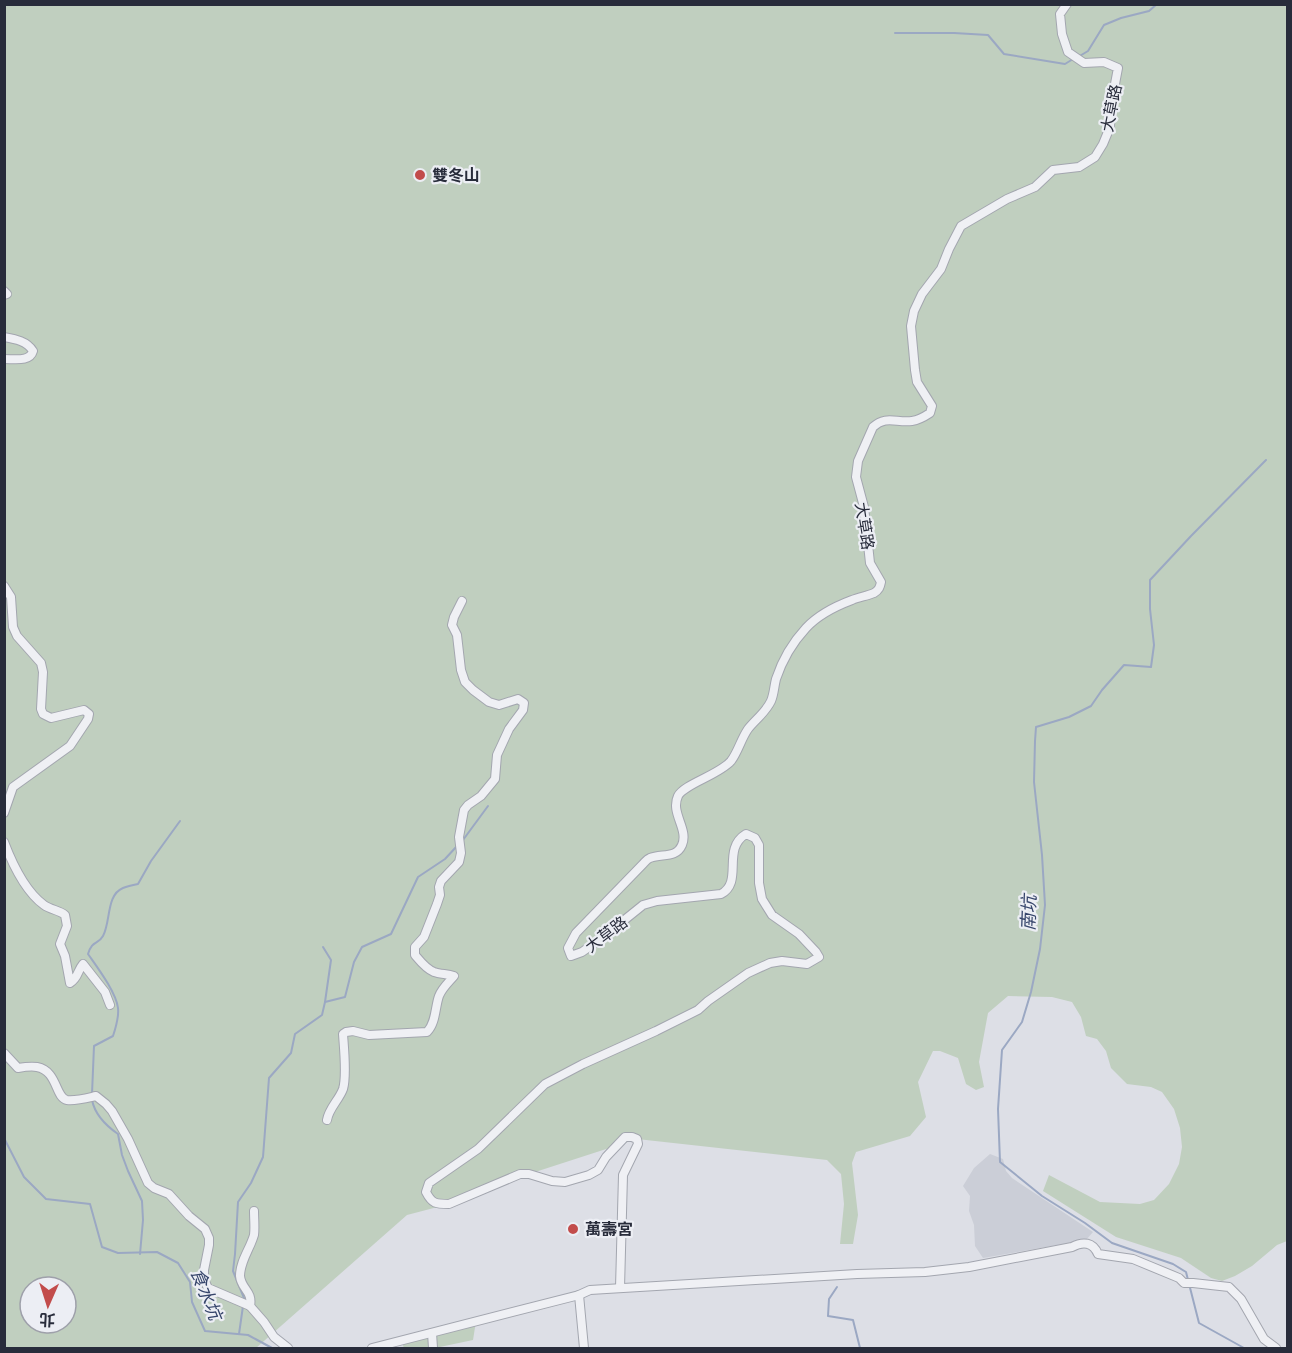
<svg xmlns="http://www.w3.org/2000/svg" width="1292" height="1353" viewBox="0 0 1292 1353" font-family="Ubuntu,'Noto Sans TC',sans-serif">
<style>
.built{fill:#cbced7}
.green{fill:#c0cfbf;fill-rule:evenodd}
.lines{fill:none;stroke-linecap:round;stroke-linejoin:round}
.stream{stroke:#9ba8c3;stroke-width:2}
.minor-casing{stroke:#a3a6af;stroke-width:10}
.minor{stroke:#eff0f4;stroke-width:8}
.poi-dot{fill:#c24c4b;stroke:#eceef4;stroke-width:2}
.labels{text-anchor:middle;stroke-width:4.5;stroke-linejoin:round;paint-order:stroke}
.street-label{font-size:16px;fill:#282c3b;stroke:#eceef4}
.poi-label{font-size:16px;font-weight:bold;fill:#282c3b;stroke:#eceef4;text-anchor:start}
.water-label{font-size:18px;font-style:italic;fill:#36456b;stroke:#eceef4}
</style>
<rect width="100%" height="100%" fill="#dddfe6"/>
<path class="built" d="M990 1154 1003 1159 1006 1171 1012 1178 1093 1232 1086 1240 983 1258 975 1246 974 1225 969 1211 970 1196 963 1186 974 1168Z"/>
<g class="green">
<path d="M5 5H1287V1241L1277 1245 1252 1266 1235 1276 1222 1281 1211 1278 1181 1258 1116 1237 1043 1191 1049 1175 1100 1202 1140 1204 1154 1200 1169 1184 1179 1164 1182 1147 1180 1128 1174 1109 1162 1092 1151 1087 1127 1084 1111 1068 1106 1051 1097 1039 1086 1036 1081 1017 1072 1002 1052 997 1008 996 988 1013 979 1062 984 1087 976 1090 966 1084 958 1058 940 1051H933L918 1082 926 1117 910 1136 856 1152 852 1163 858 1215 853 1244H840L844 1204 841 1174 827 1160 637 1139 529 1174 449 1204 407 1215 256 1348H5ZM30 1287H66V1323H30Z"/>
<path d="M476 1321 473 1340 435 1348H404L402 1343Z"/>
</g>
<g class="lines">
<g class="stream">
<path d="M895 33H954L988 35 1004 54 1065 64 1073 59"/>
<path d="M1078 57 1088 51 1104 25 1121 18 1149 11 1157 4"/>
<path d="M463 840 488 806"/>
<path d="M323 947 331 960 325 1002"/>
<path d="M92 1094 94 1046 113 1036C116 1027 119 1017 118 1008 116 992 97 967 88 954 92 940 98 945 103 936 111 921 106 895 123 888 128 886 133 885 138 884L151 861 180 821"/>
<path d="M92 1100C95 1115 105 1125 118 1134L122 1155 128 1171 142 1201 143 1220 140 1254"/>
<path d="M4 1138 24 1177 46 1199 90 1204 102 1247 118 1253 157 1252 178 1263 190 1282 192 1302 205 1331 248 1335 272 1348"/>
<path d="M837 1287 829 1299 828 1316 853 1320 860 1348"/>
<path d="M244 1300V1298L233 1271 235 1254 238 1202 251 1183 263 1157 269 1078 291 1053 295 1034 322 1015 325 1002 345 997 354 962 362 947 391 934 418 877 445 859 457 846"/>
<path d="M239 1334 243 1306"/>
<path d="M1244 1348 1199 1323 1186 1272 1173 1264 1112 1243 1085 1223 1042 1196 1000 1162 998 1109 1002 1050 1022 1022 1031 992 1040 949 1045 905 1042 855 1034 782 1035 741 1036 727 1069 717 1091 706 1102 690 1124 665 1151 667 1154 645 1150 609V580L1191 536 1266 460"/>
</g>
<g class="minor-casing">
<g id="minor">
<path d="M4 291 7 294 4 295"/>
<path d="M4 337C15 339 27 341 33 351 30 362 15 359 4 359"/>
<path d="M4 586 11 597 13 627 17 636 41 663 43 672 41 709 43 714 51 718 84 710 89 714 88 719 70 746 13 787 4 813"/>
<path d="M4 842C12 863 26 892 44 905 51 910 59 910 65 915L67 926 60 944 65 956 70 983C79 977 77 971 83 964L105 992 110 1005"/>
<path d="M4 1053 18 1068C24 1067 31 1066 37 1067 58 1071 55 1098 67 1100 76 1101 87 1098 96 1096L106 1104 112 1111 128 1139 148 1183 154 1188 169 1194 189 1216 205 1229 209 1238V1245L204 1270V1280L208 1288 250 1306"/>
<path d="M327 1120C329 1108 339 1100 343 1089 347 1076 344 1049 343 1034L346 1032 353 1031 369 1035 427 1032C436 1023 435 1007 439 996 442 988 449 982 454 976 447 974 440 974 434 972 426 969 420 961 415 955V947L424 937 437 904 440 895 439 887 441 881 459 862 461 853 459 837 464 810 468 805 481 796 495 779 497 755 509 729 523 710 524 703 518 699 499 705 489 702 473 690 465 682 461 670 457 635 452 625 454 617 462 601"/>
<path d="M254 1211C254 1219 255 1228 254 1235 250 1249 240 1261 240 1276 241 1289 253 1291 250 1306L264 1322 274 1337 288 1348"/>
<path d="M620 1288 623 1175 638 1144 637 1139 632 1137H625L606 1157 598 1170 589 1175 565 1182 552 1181 529 1174H520L449 1204C436 1204 432 1204 426 1192L429 1183 478 1149 545 1084 583 1064 656 1031 698 1010 708 1001 748 973 770 963 782 961 807 964 819 957 816 952 799 934 772 915 762 899 759 883V845L755 838 746 834C721 849 744 882 721 894L657 901 643 905 602 938 582 952 571 956 568 948 576 933 643 864C645 862 647 859 650 858 661 853 676 859 682 845 689 829 670 813 678 796 684 784 719 775 731 761 738 752 741 739 748 729 755 720 766 712 771 701 774 694 774 687 776 679 782 661 793 642 806 628 818 615 836 606 852 600 859 597 867 596 874 593 879 590 880 587 881 582L870 563 864 507 856 477 858 461 873 427C886 415 896 423 912 421 919 420 924 417 930 413L932 406 917 382 915 370 911 326 914 311 922 294 941 269 949 249 961 226 1007 199 1035 187 1053 170 1079 167 1095 157 1103 144 1110 127 1111 105 1118 68 1104 62 1084 63 1068 52 1062 34 1060 14 1067 4"/>
<path d="M579 1295 584 1348"/>
<path d="M432 1333 433 1348"/>
<path d="M372 1348 579 1295 590 1290 857 1274 925 1272 969 1267 1072 1247C1083 1241 1093 1242 1098 1254L1133 1259 1179 1278 1184 1283H1193L1229 1287 1241 1299 1264 1339 1276 1348"/>
</g>
</g>
<use href="#minor" class="minor"/>
</g>
<g class="poi-dot">
<circle cx="420" cy="175" r="6"/>
<circle cx="573" cy="1229" r="6"/>
</g>
<g class="labels">
<g class="street-label">
<text transform="translate(1111 108) rotate(-79)" y="6">大草路</text>
<text transform="translate(865 526) rotate(81)" y="6">大草路</text>
<text transform="translate(606 934) rotate(-37)" y="6">大草路</text>
</g>
<g class="poi-label">
<text x="432" y="181">雙冬山</text>
<text x="585" y="1235">萬壽宮</text>
</g>
<g class="water-label">
<text transform="translate(1029 913) rotate(-88)" y="6">南坑</text>
<text transform="translate(206 1294) rotate(68)" y="6">食水坑</text>
</g>
</g>
<rect width="1292" height="1353" fill="none" stroke="#282c3b" stroke-width="12"/>
<g transform="translate(48 1305) rotate(183)"><circle r="28" fill="#eceef4" stroke="#9ea0aa" stroke-width="1.5"/>
<path d="M0-4.5L10 22L0 15L-10 22Z" fill="#c24c4b"/>
<text y="-9" font-size="16" font-weight="bold" text-anchor="middle" fill="#282c3b">北</text>
</g>
</svg>
